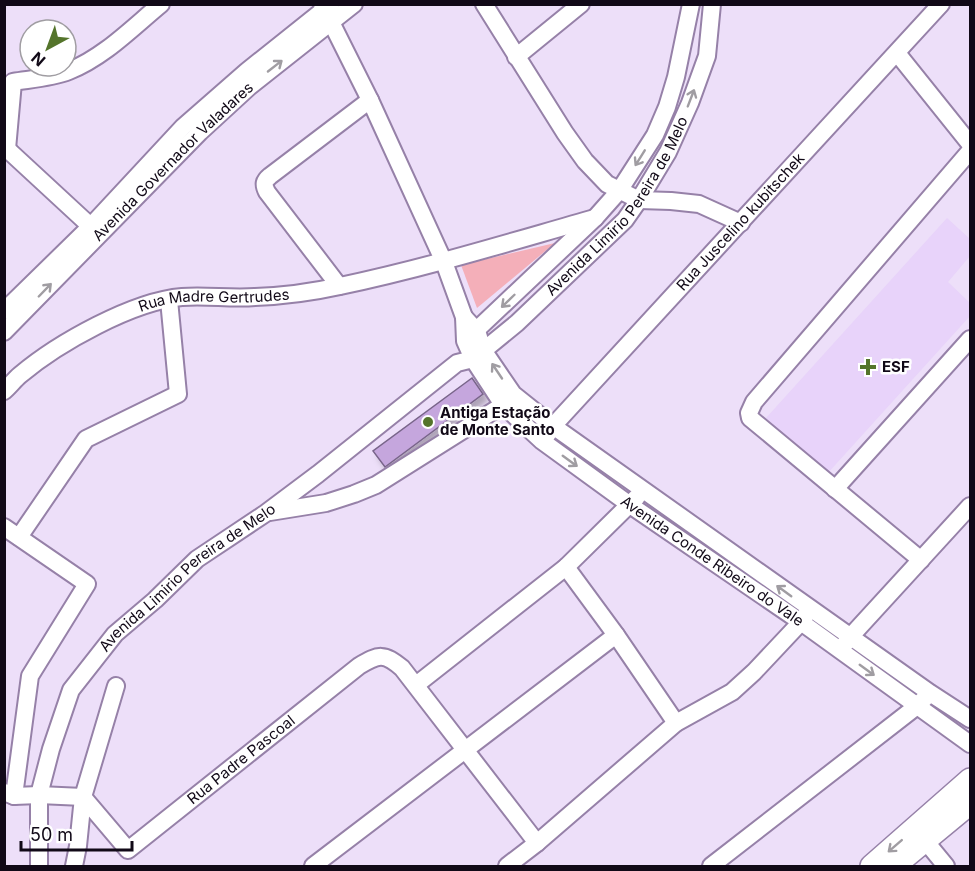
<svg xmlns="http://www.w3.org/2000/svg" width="975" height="871" viewBox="0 0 975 871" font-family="Inter,sans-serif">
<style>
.built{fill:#e8d3fa}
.green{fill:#f4afb9}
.building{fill:#c5a6dd;stroke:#79658a;stroke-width:1.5;filter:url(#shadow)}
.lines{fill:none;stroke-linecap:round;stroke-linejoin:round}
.minor-casing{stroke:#9681a8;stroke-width:20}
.tertiary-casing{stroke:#9681a8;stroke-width:24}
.minor{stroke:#fff;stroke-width:16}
.tertiary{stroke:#fff;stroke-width:21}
.oneway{stroke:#a09da2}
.poi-dot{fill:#54742b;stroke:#fff;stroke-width:2}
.labels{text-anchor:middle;stroke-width:5;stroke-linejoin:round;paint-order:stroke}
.street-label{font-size:15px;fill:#110917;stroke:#fff}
.poi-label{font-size:15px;font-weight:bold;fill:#110917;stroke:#fff;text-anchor:start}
</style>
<defs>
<filter id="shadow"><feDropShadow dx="5.5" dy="5.5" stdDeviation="3" flood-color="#0004"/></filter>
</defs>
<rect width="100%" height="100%" fill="#eddff9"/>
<path class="built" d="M947 218 970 239V256L948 282 970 303V316L827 474 766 418Z"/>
<path class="green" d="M555 243 477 308 461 265Z"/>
<path class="building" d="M472 378 483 394 385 467 373 451Z"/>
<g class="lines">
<g class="minor-casing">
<g id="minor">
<path id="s1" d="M322 4 370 100 444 262 464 317 465 341 473 359 503 405 542 441 630 505 801 622 970 744"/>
<path d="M484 4 565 133 585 161 607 184 639 200 671 201 699 204 741 223"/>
<path d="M897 53 970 144"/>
<path d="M516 57 581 4"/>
<path d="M7 149 99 234"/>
<path d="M4 151 7 149 13 82C32 79 51 78 69 71 104 57 132 28 161 4"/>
<path d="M339 286 267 192C263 184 264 181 270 176L370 100"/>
<path d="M4 311 90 227 183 127 247 71 331 4"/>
<path d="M464 317 477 331 483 350 513 394 553 426 930 693 970 719"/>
<path id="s2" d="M4 332 200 132 249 87 354 4"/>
<path d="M468 338 595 218 619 191 655 135 667 107 676 77 691 4"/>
<path id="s3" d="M4 391C10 386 14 380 20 375 58 343 133 301 182 297 206 295 231 299 255 297 283 296 313 292 340 286 426 268 510 242 595 218"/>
<path id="s4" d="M547 435 553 426 941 4"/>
<path d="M835 489 970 339"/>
<path d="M270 512 326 503 354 494 376 485 503 405 510 397"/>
<path d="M4 527 87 584 30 676 14 796"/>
<path d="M19 537 86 439 178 394 169 300"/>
<path d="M921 560 750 418 749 413 754 402 970 151"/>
<path d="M566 567 616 635 676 723"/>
<path d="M844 645 851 636 970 506"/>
<path d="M416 685 566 567 637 497"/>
<path id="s5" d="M4 792 14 796 39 795 83 797 128 850 359 666C379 654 384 653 402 668L537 843"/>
<path d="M918 832 946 866"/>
<path id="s6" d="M39 866V795L51 749 71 690 115 634 155 600 197 559 266 513 318 474 457 363 473 359 517 323 625 220 639 200 668 152 690 103 707 56 712 4"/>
<path d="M74 866 78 846 83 797 116 686"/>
<path d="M313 866 616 635"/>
<path d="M507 866 537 843 676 723 732 692 754 672 801 622 807 613"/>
<path d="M711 866 917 706 925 698"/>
</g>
</g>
<g class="tertiary-casing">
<g id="tertiary">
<path d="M871 866 970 779"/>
<path d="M895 866 970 804"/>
</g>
</g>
<use href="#minor" class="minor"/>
<use href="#tertiary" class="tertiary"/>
</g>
<defs><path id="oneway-shaft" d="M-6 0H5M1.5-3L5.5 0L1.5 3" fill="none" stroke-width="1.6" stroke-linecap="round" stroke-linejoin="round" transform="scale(1.5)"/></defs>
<g class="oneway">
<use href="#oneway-shaft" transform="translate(275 66) rotate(-38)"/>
<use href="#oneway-shaft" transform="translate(691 98) rotate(-69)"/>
<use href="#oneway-shaft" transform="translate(640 158) rotate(122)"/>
<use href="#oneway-shaft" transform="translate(45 290) rotate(-46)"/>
<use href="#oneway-shaft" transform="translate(508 301) rotate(136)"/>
<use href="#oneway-shaft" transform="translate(497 371) rotate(-124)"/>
<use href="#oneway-shaft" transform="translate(570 461) rotate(36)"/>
<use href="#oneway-shaft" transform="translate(784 591) rotate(-144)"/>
<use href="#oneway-shaft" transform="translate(867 670) rotate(36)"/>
<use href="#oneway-shaft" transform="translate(895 846) rotate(139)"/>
</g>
<g class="poi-dot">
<path d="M865 358h6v6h6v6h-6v6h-6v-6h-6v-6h6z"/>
<circle cx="428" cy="422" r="6"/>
</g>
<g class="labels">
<g class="street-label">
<text dy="5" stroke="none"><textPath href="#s2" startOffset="240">Avenida Governador Valadares</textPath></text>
<text dy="5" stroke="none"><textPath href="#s6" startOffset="918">Avenida Limirio Pereira de Melo</textPath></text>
<text dy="5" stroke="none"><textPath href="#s4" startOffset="288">Rua Juscelino kubitschek</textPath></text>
<text dy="5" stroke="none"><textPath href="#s3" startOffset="236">Rua Madre Gertrudes</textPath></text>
<text dy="5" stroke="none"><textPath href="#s1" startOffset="704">Avenida Conde Ribeiro do Vale</textPath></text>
<text dy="5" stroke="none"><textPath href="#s6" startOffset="344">Avenida Limirio Pereira de Melo</textPath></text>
<text dy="5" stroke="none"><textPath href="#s5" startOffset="294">Rua Padre Pascoal</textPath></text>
</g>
<g class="poi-label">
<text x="882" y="372">ESF</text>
<text x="440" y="418">Antiga Estação<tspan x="440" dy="17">de Monte Santo</tspan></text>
</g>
</g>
<rect width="975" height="871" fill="none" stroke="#110917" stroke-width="12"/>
<g transform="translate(48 48) rotate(221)"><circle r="28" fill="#ffffff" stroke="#a09da2" stroke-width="1.5"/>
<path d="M0-4.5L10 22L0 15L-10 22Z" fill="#54742b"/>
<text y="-9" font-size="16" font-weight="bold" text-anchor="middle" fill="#110917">N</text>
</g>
<path d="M21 841v9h111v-9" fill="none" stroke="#110917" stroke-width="3"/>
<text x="30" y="841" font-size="18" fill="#110917" stroke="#ffffff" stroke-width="4.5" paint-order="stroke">50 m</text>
</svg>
